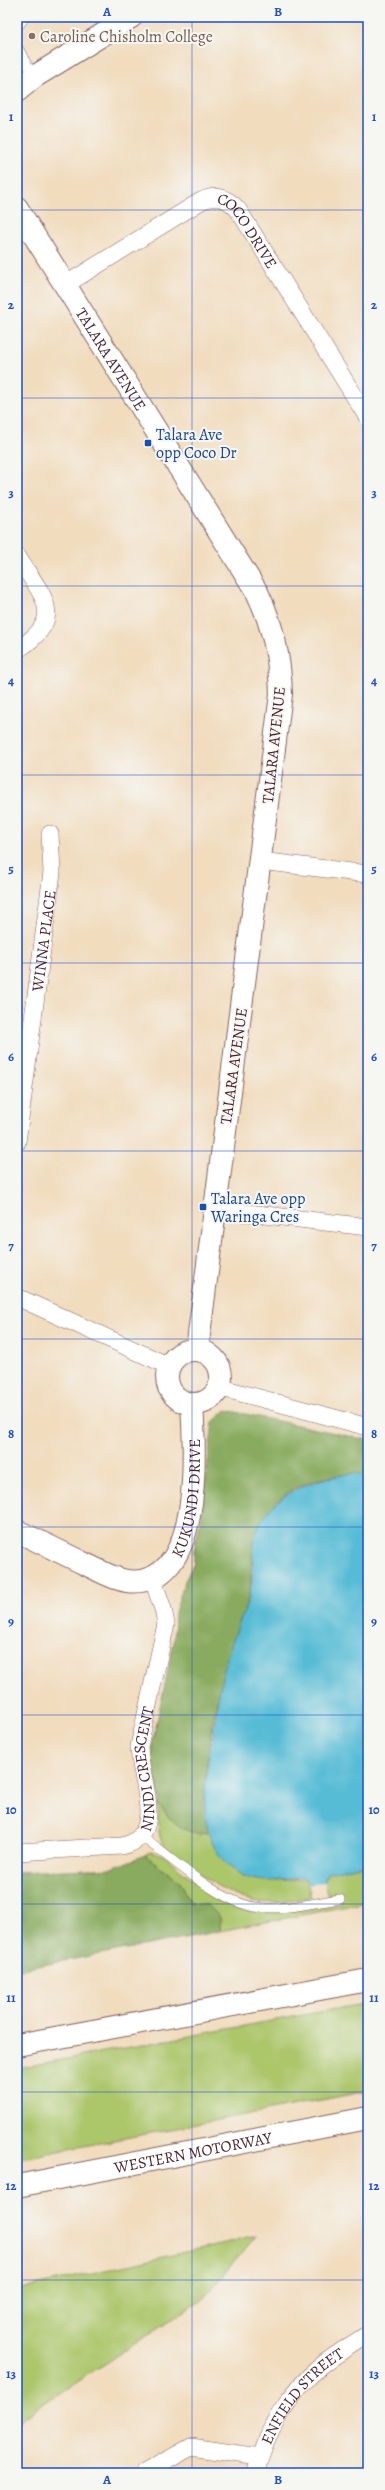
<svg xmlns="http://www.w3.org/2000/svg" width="385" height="2490" viewBox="0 0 385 2490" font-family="Alegreya,serif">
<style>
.green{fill:#acc66b;stroke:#7b724b}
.forest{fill:#89ab5f;stroke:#6a6545}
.water{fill:#56bcd5;stroke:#506e80}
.pier{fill:#f1dcbe}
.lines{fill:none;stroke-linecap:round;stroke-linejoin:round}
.lane-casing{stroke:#84615e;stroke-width:10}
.street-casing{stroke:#84615e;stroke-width:18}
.secondary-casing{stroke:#84615e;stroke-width:24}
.highway-casing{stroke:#84615e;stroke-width:24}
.lane{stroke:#fff;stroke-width:9}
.street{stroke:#fff;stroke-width:17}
.secondary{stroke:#fff;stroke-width:22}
.highway{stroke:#fff;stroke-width:22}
.grid{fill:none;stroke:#1d4ed8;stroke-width:1;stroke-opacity:0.55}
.education-dot{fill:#8d6e63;stroke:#f6f6f2;stroke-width:1.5}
.transit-dot{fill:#1a4fb4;stroke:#f6f6f2;stroke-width:1.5}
.labels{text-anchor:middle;stroke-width:4;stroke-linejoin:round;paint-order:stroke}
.education-label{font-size:16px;fill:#785e54;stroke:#f6f6f2;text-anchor:start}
.street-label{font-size:16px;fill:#4a1f2b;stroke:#f6f6f2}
.transit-label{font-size:16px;fill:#164399;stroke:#f6f6f2;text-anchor:start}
.neatline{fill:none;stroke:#1d4ed8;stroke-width:1.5}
.grid-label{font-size:13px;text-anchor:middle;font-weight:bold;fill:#1d4ed8}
</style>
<rect width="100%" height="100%" fill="#f6f6f2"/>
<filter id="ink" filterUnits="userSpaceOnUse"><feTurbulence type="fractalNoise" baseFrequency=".025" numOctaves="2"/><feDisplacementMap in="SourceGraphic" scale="8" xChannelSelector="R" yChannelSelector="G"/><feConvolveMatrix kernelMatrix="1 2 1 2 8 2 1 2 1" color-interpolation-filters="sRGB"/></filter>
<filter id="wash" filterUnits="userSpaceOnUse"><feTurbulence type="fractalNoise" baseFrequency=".012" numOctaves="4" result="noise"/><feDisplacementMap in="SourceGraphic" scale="16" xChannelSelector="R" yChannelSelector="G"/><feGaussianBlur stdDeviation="0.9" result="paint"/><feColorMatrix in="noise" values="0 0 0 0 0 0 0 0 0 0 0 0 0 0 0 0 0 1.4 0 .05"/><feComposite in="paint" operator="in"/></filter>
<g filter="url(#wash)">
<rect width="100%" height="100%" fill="#f1dcbe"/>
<g class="green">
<path d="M158 1804 169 1818 198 1835 209 1832 213 1845 276 1881 306 1879 311 1897C254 1910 236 1901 191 1867 181 1859 167 1851 161 1840 157 1830 159 1816 158 1804Z"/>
<path d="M151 1852 163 1855C185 1872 214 1901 241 1909 270 1918 313 1908 342 1903L340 1894H328C326 1886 321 1878 330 1872L368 1864V1902L220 1931V1917L208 1905 191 1904 180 1882 145 1855Z"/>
<path d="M368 2003V2091L17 2159V2068Z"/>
<path d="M256 2236 203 2299 23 2417 17 2424V2290Z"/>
</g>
<g class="forest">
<path d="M226 1410 368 1440V1477C343 1469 293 1482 276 1503 271 1509 252 1558 251 1565 250 1575 251 1586 249 1595 244 1615 234 1633 229 1653 216 1698 196 1787 209 1832 187 1838 171 1821 158 1804L160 1801 152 1761 153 1740 174 1642 175 1612 185 1581 194 1563V1550L200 1523 213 1422Z"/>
<path d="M145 1855 180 1882 191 1904 208 1905 220 1917V1931L17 1970V1872L112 1868Z"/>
</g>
<path class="water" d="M355 1473 368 1477V1864L327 1873 324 1880 328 1894 312 1897 309 1882 304 1877C283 1880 261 1885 242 1875 190 1847 205 1778 213 1731 217 1705 221 1677 229 1651 235 1633 243 1615 249 1597 255 1579 249 1540 260 1523 280 1488 319 1478 355 1473Z"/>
<path class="pier" d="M325 1882 328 1896 312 1899 309 1885Z"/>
</g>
<g filter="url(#ink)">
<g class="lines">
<g class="lane-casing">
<g id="lane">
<path d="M17 28 25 17"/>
<path d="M17 46 34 77"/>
<path d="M141 1836C171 1858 219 1902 255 1907 283 1911 312 1903 340 1899"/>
</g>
</g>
<g class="street-casing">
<g id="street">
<path id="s1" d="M65 285 201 201C217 193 229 199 239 211L368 418"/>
<path d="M17 556C42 596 69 617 17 650"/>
<path d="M260 861 368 874"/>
<path id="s2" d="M17 1142 52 872 50 834"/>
<path d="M214 1209 368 1227"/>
<path d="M17 1297 169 1366"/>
<path d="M218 1387 368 1427"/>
<path id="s3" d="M17 1852 122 1846C168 1836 139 1778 139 1746L166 1624 163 1609 152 1577"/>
<path d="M144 2473 191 2447 259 2457"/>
<path id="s4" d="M256 2473C264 2433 290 2391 322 2365 336 2354 353 2344 368 2334"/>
</g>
</g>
<g class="secondary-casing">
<g id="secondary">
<path d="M17 91 34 77 131 17"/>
<path id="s5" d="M17 208 257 592C273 625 280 657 281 694L197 1350"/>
<circle cx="194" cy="1377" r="27"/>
<path id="s6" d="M17 1531C40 1542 63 1553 85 1564 99 1570 112 1579 127 1581 204 1590 195 1450 192 1404"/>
</g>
</g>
<g class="highway-casing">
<g id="highway">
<path d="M17 2045 368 1980"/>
<path id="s7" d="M17 2186 368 2118"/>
</g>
</g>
<use href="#lane" class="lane"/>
<use href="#street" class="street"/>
<use href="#secondary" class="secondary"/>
<use href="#highway" class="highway"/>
</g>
</g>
<path class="grid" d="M192 17V2473M17 210H368M17 398H368M17 586H368M17 775H368M17 963H368M17 1151H368M17 1339H368M17 1527H368M17 1715H368M17 1904H368M17 2092H368M17 2280H368"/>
<circle class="education-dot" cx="32" cy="36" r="4"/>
<g class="transit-dot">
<rect x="144" y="439" width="8" height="8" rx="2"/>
<rect x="199" y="1203" width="8" height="8" rx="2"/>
</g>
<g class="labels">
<g class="education-label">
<text x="40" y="42">Caroline Chisholm College</text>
</g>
<g class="street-label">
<text dy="6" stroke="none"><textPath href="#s1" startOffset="223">COCO DRIVE</textPath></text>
<text dy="6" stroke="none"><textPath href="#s5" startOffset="178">TALARA AVENUE</textPath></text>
<text transform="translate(273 745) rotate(-84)" y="6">TALARA AVENUE</text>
<text dy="6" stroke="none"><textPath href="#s2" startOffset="203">WINNA PLACE</textPath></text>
<text transform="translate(233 1066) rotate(-82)" y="6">TALARA AVENUE</text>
<text dy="6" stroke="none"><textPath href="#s6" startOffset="239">KUKUNDI DRIVE</textPath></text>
<text dy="6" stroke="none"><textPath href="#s3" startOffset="196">NINDI CRESCENT</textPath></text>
<text dy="6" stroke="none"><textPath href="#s7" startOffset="179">WESTERN MOTORWAY</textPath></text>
<text dy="6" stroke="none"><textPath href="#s4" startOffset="92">ENFIELD STREET</textPath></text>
</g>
<g class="transit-label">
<text x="156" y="440">Talara Ave<tspan x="156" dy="18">opp Coco Dr</tspan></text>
<text x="211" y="1204">Talara Ave opp<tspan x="211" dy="18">Waringa Cres</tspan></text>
</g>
</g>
<rect width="385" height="2490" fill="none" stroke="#f6f6f2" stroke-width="44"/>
<rect x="22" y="22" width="341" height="2446" class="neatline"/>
<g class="grid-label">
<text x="107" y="16">A</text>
<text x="278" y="16">B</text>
<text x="11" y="121">1</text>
<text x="374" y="121">1</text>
<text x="11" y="309">2</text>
<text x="374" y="309">2</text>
<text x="11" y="497">3</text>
<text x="374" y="497">3</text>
<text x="11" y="685">4</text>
<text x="374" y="685">4</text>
<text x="11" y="873">5</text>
<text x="374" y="873">5</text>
<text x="11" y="1061">6</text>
<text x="374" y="1061">6</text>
<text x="11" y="1250">7</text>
<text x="374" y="1250">7</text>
<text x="11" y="1438">8</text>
<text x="374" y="1438">8</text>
<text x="11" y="1626">9</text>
<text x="374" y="1626">9</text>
<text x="11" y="1814">10</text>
<text x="374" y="1814">10</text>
<text x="11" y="2002">11</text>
<text x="374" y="2002">11</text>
<text x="11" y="2190">12</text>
<text x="374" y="2190">12</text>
<text x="11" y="2378">13</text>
<text x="374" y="2378">13</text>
<text x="107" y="2484">A</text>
<text x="278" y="2484">B</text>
</g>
</svg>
